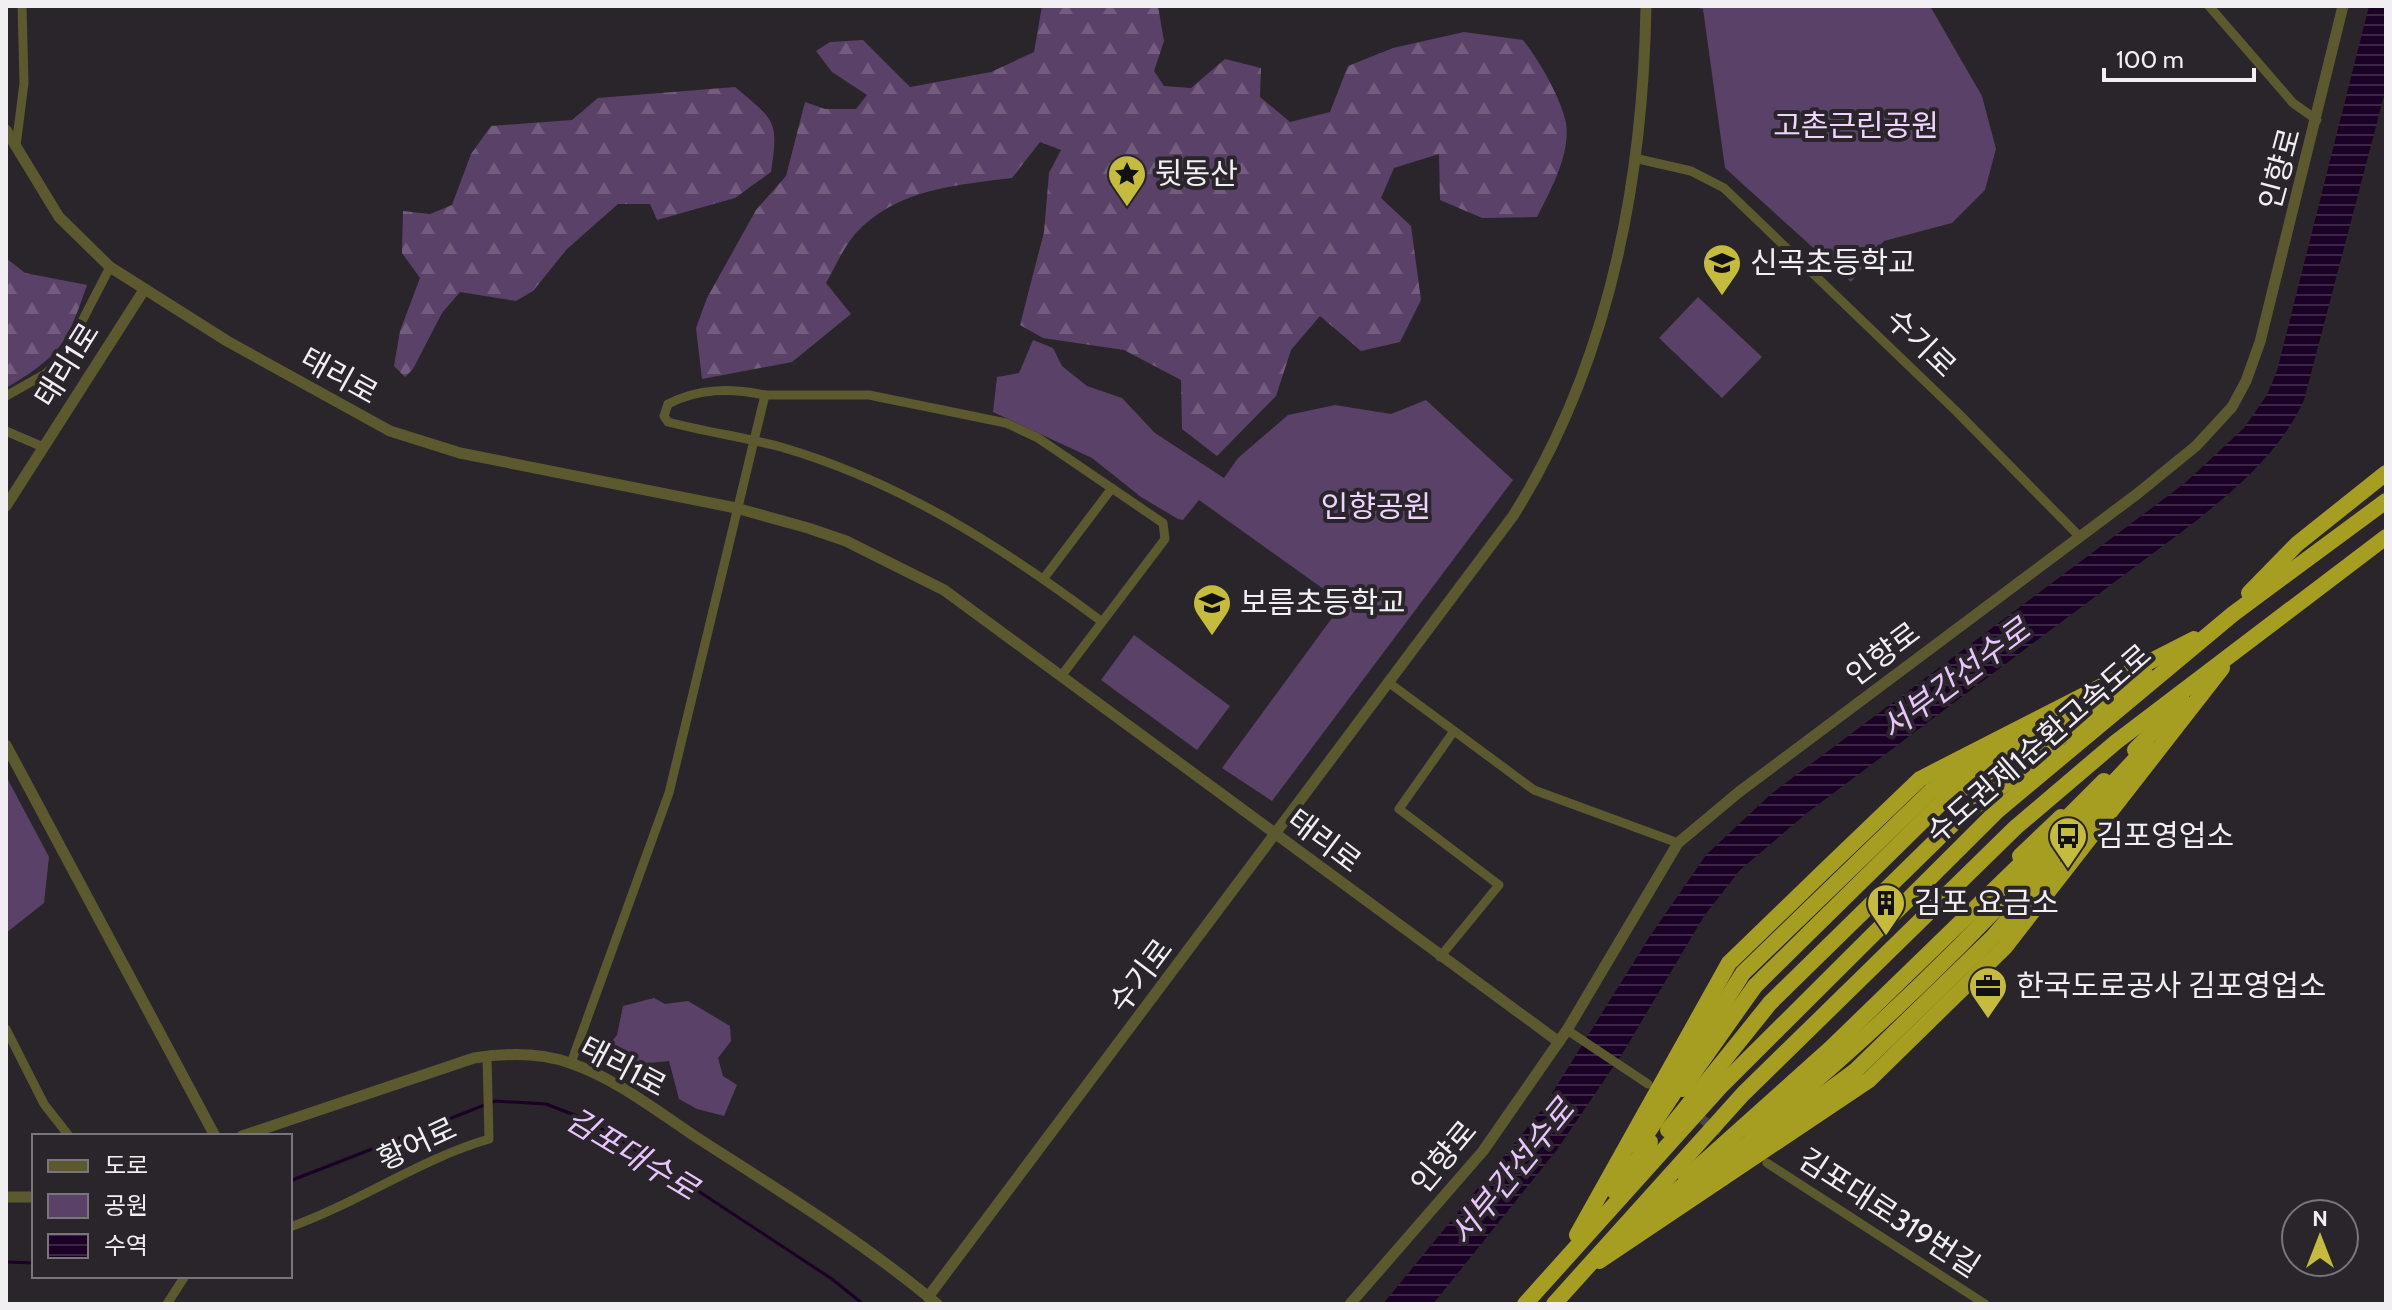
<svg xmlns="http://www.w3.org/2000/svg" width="2392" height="1310" viewBox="0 0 2392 1310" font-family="Cabin,'Noto Sans KR',sans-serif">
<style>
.forest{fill:url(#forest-firs)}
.green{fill:#5a4168}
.water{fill:url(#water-rules)}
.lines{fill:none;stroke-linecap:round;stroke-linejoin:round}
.stream{stroke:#1a0125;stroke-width:3}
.minor-tunnel{stroke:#474349;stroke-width:9;stroke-dasharray:9 4.5;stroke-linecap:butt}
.minor{stroke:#5c592f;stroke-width:9}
.tertiary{stroke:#5c592f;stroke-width:11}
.motorway{stroke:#a69e20;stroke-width:16}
.labels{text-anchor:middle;stroke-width:8;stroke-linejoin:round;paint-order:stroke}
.park-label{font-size:30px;fill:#efd4fe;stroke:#29252b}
.street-label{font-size:30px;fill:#f2eff3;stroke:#29252b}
.poi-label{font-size:30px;fill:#f2eff3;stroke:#29252b;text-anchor:start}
.water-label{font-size:32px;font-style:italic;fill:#e9c5fd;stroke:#29252b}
</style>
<defs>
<pattern id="forest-firs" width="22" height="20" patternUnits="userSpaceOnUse" patternTransform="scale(2)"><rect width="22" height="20" fill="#5a4168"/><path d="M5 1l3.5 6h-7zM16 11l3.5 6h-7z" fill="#725d7e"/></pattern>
<pattern id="water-rules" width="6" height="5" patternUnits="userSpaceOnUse" patternTransform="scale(2)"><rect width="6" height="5" fill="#1a0125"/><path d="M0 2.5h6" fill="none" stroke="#3c2645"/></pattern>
</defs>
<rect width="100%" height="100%" fill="#29252b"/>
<g class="forest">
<path d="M1042 6H1158L1164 41 1154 71 1164 86 1191 88 1225 59 1261 68 1260 97 1290 122 1330 112 1348 66 1393 48 1464 32 1523 40C1539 60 1561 98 1566 123 1571 153 1550 192 1537 217L1482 218 1440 200 1439 154 1394 168 1381 198 1411 226 1421 300 1400 342 1361 351 1320 316 1291 350 1276 396 1217 456 1182 429 1181 380 1124 350 1043 338 1020 325 1044 232 1049 173 1061 150 1040 142 1012 178C956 185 896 189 855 234 844 247 835 267 826 283L851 314 792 362 702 379 696 328 707 298 756 210 786 176 805 102 825 109H856L867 95 832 72 816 51 830 42 863 40 910 87 991 72 1034 52Z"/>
<path d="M735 87C775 121 779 119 771 172L735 198 657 220 650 204H618L567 249 533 291 516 301 460 292 442 313 413 369 405 377 394 366 400 331 420 278 402 253 403 211 430 214 452 205 471 154 491 126 572 120 598 98Z"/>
<path d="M6 258 25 273 87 285C67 343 61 356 6 388Z"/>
</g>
<g class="green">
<path d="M1689 6H1930L1982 96 1996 149 1985 190 1952 223 1884 241 1851 282 1725 168 1703 9Z"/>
<path d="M1698 297 1762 357 1722 398 1659 338Z"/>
<path d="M1033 340 1053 348 1062 366 1087 386 1122 398 1155 433 1224 478 1238 458 1288 415 1335 405 1391 414 1426 400 1513 480 1272 801 1222 768 1343 603 1199 500 1183 520 1178 519 1141 497 1092 458 993 412 997 377 1019 373Z"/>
<path d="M1134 635 1230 706 1197 750 1101 680Z"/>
<path d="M6 776 49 857 44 903 6 933Z"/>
<path d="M654 998 665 1004 688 1001 730 1026 731 1041 718 1058 723 1076 737 1085 724 1116 697 1109 679 1099 669 1061 640 1064 614 1054 609 1045 617 1035 623 1006Z"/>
</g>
<path class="water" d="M2369 6H2386V88L2304 400C2280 452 2240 485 2196 521L1807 813 1740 870 1704 916 1624 1051 1556 1151 1433 1304H1383L1541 1111 1650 936 1706 855 1771 794 2185 483 2244 428 2267 395 2277 371Z"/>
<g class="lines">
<g class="stream">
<path d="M290 1181 495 1101 546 1104 585 1119 625 1143 832 1279 863 1304"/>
<path d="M6 1262 34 1263"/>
</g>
<path class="minor-tunnel" d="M1668 1097 1732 1139"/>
<g class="minor">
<path d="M2209 6 2293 103 2317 120"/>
<path d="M16 146 24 83 22 6"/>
<path d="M1634 158 1691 171 1724 188 1957 412 2080 537"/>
<path d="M765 395C730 388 699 388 668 404L664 416 668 422C706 432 744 437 781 447 901 482 1002 547 1101 621"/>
<path d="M6 396 45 374 64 356 110 267"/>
<path d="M6 431 43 447"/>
<path d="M1044 578 1112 488"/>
<path d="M1388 682 1534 790 1678 843"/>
<path d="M1440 957 1499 885 1399 809 1454 731"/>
<path d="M6 1029 44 1104 69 1136"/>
<path d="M1567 1030 1648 1084"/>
<path d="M571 1063 669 793 765 395H869L1006 423 1038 438 1163 523 1165 539 1062 675"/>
<path d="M1767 1163 1985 1304"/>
<path d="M290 1227C358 1203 420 1159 489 1139L487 1056"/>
<path d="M167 1304 185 1276"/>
</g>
<g class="tertiary">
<path d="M6 130 59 217 110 267 227 341 390 431 460 453 736 508 808 528 846 541 944 590 1559 1042"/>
<path d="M6 506 144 290"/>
<path d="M6 745 215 1136"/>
<path d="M242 1136 474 1058C506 1053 539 1052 570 1063 615 1078 657 1111 696 1137 778 1190 862 1241 937 1304"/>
<path d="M6 1197H34"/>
<path d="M928 1297 1513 516C1608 365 1643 183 1646 6"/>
<path d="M1350 1304 1483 1151 1567 1030 1678 843 1739 792 2137 494 2196 446 2232 407 2246 381 2260 342 2343 6"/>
</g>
<g class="motorway">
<path d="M2249 593 2297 544 2386 473"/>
<path d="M2092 711 2146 675"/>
<path d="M2023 744 2099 698"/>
<path d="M2045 748 2101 709"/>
<path d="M2135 750 2183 702"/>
<path d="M2100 797 2147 747"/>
<path d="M2058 827 2104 781"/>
<path d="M2020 856 2061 817"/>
<path d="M2031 863 2070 822"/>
<path d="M2042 870 2111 791"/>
<path d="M1673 1084 1743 973 1931 791 2028 735"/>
<path d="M1682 1089 1755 986 1943 801 2030 746"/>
<path d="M1668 1130 1770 1003 1959 818 2056 746"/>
<path d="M1753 1133C1857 1049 1953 957 2044 858"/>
<path d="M1756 1144 1855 1071 1993 937 2054 866"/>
<path d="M1638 1147 1683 1079"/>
<path d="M1686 1178 1831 1048 2033 852"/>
<path d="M1690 1189 1760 1134"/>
<path d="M1614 1191 1650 1142"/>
<path d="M1637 1225 1695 1175"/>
<path d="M1577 1235 1729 963 1823 872 1920 779 2194 639"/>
<path d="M1599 1261 1869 1080 2005 947 2222 668"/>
<path d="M1525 1304 1722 1085 1997 811 2233 614 2386 501"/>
<path d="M1554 1304 1743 1094 2016 827 2116 742 2386 537"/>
</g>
</g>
<defs>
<g id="sight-pin" transform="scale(2)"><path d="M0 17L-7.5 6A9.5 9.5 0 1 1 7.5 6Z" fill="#c5bc3d" stroke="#29252b"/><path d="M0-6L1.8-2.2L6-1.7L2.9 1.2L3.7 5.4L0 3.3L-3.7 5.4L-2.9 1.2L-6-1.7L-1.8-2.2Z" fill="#111"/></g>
<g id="school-pin" transform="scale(2)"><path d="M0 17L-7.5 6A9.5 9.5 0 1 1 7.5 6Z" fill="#c5bc3d" stroke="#29252b"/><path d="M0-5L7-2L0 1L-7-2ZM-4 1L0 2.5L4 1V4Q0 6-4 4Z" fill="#111"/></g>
<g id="bus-pin" transform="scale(2)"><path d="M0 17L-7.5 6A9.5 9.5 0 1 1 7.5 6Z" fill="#c5bc3d" stroke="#29252b"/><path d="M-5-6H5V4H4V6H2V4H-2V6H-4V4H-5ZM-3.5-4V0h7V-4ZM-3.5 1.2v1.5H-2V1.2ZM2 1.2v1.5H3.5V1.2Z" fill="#111"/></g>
<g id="building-pin" transform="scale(2)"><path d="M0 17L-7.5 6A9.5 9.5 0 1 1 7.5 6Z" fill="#c5bc3d" stroke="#29252b"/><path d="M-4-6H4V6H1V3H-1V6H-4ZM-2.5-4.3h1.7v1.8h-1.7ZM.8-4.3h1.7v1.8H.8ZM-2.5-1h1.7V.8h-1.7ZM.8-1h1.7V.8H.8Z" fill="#111"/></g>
<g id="office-pin" transform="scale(2)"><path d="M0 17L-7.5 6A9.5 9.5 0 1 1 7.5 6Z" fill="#c5bc3d" stroke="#29252b"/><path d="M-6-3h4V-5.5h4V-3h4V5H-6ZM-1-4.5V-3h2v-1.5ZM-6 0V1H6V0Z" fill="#111"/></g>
</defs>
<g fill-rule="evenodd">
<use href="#sight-pin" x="1127" y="174"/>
<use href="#school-pin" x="1722" y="263"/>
<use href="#school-pin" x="1212" y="603"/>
<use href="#bus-pin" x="2068" y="836"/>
<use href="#building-pin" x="1886" y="903"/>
<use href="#office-pin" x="1988" y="986"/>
</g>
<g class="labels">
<g class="park-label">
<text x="1856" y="136">고촌근린공원</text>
<text x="1376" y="517">인향공원</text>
</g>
<g class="street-label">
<text transform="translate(2280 169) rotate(-75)" y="10">인향로</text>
<text transform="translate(1921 343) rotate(44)" y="10">수기로</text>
<text transform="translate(67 365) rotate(-58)" y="10">태리1로</text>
<text transform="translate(339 376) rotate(29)" y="10">태리로</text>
<text transform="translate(1883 654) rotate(-37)" y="10">인향로</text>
<text transform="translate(2039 744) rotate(-41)" y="10">수도권제1순환고속도로</text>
<text transform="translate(1324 841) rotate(37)" y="10">태리로</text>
<text transform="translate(1141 976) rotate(-53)" y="10">수기로</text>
<text transform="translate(623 1067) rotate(28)" y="10">태리1로</text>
<text transform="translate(417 1144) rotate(-25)" y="10">황어로</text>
<text transform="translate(1444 1157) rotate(-50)" y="10">인향로</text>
<text transform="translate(1889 1213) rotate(33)" y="10">김포대로319번길</text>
</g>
<g class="poi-label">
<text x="1155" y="184">뒷동산</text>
<text x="1750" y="273">신곡초등학교</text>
<text x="1240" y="613">보름초등학교</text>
<text x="2096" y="846">김포영업소</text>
<text x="1914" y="913">김포 요금소</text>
<text x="2016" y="996">한국도로공사 김포영업소</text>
</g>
<g class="water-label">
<text transform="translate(1955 679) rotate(-37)" y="11">서부간선수로</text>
<text transform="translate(632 1154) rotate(31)" y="11">김포대수로</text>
<text transform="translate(1512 1172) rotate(-51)" y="11">서부간선수로</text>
</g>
</g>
<rect width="2392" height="1310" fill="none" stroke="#f2eff3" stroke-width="16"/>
<rect x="32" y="1134" width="260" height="144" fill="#29252b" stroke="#79767b" stroke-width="2"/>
<rect x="48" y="1160" width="40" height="12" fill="#5c592f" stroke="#79767b" stroke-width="2"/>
<text x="104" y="1174" font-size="24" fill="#f2eff3">도로</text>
<rect x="48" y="1194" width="40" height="24" fill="#5a4168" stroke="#79767b" stroke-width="2"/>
<text x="104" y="1214" font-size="24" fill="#f2eff3">공원</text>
<rect x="48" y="1234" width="40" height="24" fill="url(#water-rules)" stroke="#79767b" stroke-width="2"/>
<text x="104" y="1254" font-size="24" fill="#f2eff3">수역</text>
<g transform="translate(2320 1238)"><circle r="38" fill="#29252b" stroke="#79767b" stroke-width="2"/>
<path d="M0-6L14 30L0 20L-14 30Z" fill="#c5bc3d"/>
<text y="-12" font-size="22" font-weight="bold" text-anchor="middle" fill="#f2eff3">N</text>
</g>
<path d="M2104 68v12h150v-12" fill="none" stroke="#f2eff3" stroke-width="4"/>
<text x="2116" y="68" font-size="24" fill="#f2eff3" stroke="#29252b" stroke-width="6" paint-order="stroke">100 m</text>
</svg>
